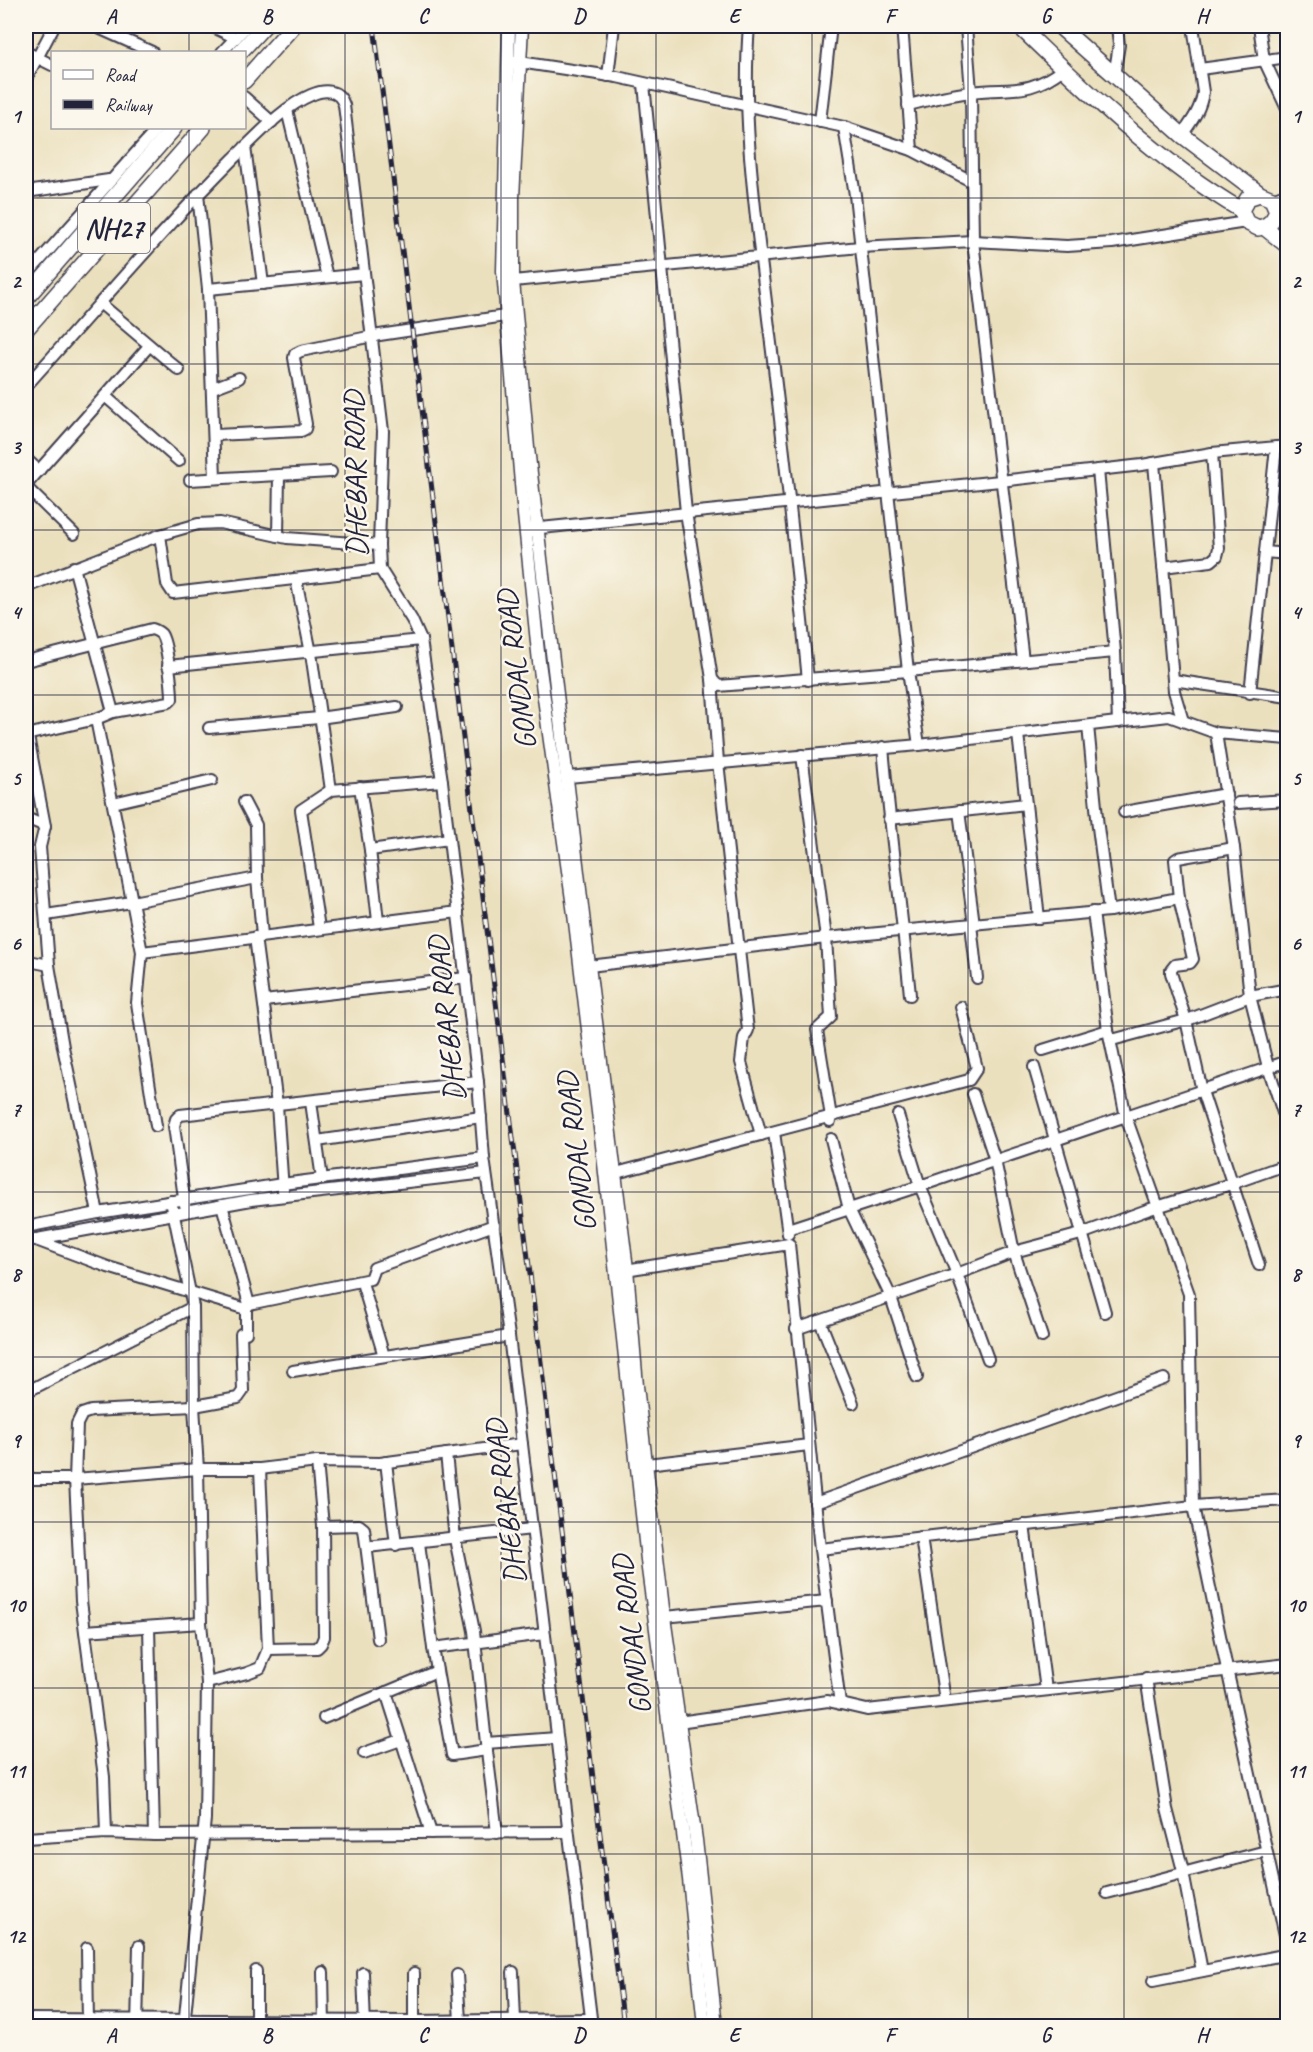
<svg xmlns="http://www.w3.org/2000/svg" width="1313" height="2052" viewBox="0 0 1313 2052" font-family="Caveat,sans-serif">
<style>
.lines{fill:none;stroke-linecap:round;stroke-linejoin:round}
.minor-casing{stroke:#403e4e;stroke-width:14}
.major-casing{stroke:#403e4e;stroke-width:15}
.highway-casing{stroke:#403e4e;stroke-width:18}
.minor{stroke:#fff;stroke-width:10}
.major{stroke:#fff;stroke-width:12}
.highway{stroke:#fff;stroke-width:15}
.rail-casing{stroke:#22223b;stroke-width:5}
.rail{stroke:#fbf7ec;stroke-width:3;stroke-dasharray:9;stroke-linecap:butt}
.grid{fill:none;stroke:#22223b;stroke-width:1.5;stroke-opacity:0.55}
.labels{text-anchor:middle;stroke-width:5;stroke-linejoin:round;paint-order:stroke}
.shield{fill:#fbf7ec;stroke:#636270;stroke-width:1.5}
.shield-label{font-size:28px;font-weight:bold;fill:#22223b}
.street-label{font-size:30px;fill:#22223b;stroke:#fbf7ec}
.neatline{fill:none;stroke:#22223b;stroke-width:2}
.grid-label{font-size:20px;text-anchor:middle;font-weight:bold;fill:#22223b}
</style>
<rect width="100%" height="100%" fill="#fbf7ec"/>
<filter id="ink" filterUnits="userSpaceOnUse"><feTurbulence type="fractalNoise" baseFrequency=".0167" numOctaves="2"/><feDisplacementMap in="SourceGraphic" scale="12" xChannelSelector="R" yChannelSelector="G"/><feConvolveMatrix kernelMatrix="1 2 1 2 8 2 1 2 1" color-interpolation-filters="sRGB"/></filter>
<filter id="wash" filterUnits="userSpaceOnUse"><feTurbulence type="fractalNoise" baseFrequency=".008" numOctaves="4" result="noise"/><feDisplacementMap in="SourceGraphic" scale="24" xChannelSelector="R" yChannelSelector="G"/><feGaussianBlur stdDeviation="1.35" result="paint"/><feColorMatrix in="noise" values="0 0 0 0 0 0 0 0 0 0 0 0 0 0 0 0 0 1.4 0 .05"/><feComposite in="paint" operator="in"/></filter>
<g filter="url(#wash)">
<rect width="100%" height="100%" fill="#ebe0bd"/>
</g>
<g filter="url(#ink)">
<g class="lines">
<g class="minor-casing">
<g id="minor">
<path d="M94 26 152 52"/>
<path d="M211 26 236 38"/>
<path d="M749 26C741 123 757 222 768 319 783 439 796 559 808 680"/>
<path d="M902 26 912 150"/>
<path d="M966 26 971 92 973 241 1023 660"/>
<path d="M1259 26 1264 60 1288 111"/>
<path d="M26 52 52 65"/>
<path d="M222 52 247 26"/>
<path d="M513 61 617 77 844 127 912 150 971 181"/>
<path d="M1200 69 1288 57"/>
<path d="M608 76 614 26"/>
<path d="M1114 76 1119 45 1117 26"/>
<path d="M26 79 54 26"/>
<path d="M644 84 686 512 712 679 718 686 908 671 1115 652"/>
<path d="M244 97 272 122"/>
<path d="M908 105C929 100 950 94 972 92 1012 87 1028 96 1063 69"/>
<path d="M287 110 327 277"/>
<path d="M820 122 831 26"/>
<path d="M844 127 855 195 908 671 919 745"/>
<path d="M1182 135C1192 121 1201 109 1203 92L1193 26"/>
<path d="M245 147 263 284"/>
<path d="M26 192 109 180"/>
<path d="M198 194 208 289 215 478"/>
<path d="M1272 199 1288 193"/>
<path d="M26 276 158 128"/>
<path d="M513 281 860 247 973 241 1067 246 1112 243 1246 222"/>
<path d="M208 289 364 274"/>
<path d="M101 304 179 370"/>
<path d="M26 386C95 310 161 231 234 158 255 138 284 106 311 95 325 89 339 89 344 105L383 431 379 545 380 569 412 620 421 640 442 781 478 1082 484 1158 509 1336 592 2026"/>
<path d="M213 388 239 378"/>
<path d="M105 396 179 461"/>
<path d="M215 435 301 431 305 429 306 424 294 358 295 354 301 351 373 336 505 316"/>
<path d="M1276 447 1265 552 1288 554"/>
<path d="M26 459 39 471"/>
<path d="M1154 463 1174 691 1183 721"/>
<path d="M1098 470 1115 652 1118 722"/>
<path d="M190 480 331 472"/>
<path d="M26 485 149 346"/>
<path d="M26 487 74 534"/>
<path d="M531 529 1000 481 1142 465 1212 453 1288 446"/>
<path d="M160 535 167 584 173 593 380 569"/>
<path d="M278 536 279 475"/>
<path d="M74 567 113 712"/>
<path d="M1163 567 1211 561 1217 556 1219 548 1212 453"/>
<path d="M296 579 311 653 331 790"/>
<path d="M26 587 160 535 198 524 220 523 287 538 379 545"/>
<path d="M26 661 152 629C155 630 159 632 161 634 167 642 172 687 172 699L169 702 113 712 96 719 26 735"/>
<path d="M168 666 421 640"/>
<path d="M712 679 718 762 748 1030 744 1038 741 1062 761 1135"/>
<path d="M1173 680 1288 697"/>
<path d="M1250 693 1265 552"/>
<path d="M96 719 142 952 137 1003 156 1126"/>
<path d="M26 726 45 826 40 847 49 965 63 1047 98 1213"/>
<path d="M1088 726 1098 827 1109 911"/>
<path d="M209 728 319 718 397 707"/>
<path d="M1216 733 1234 848 1250 996 1268 1067 1288 1128"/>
<path d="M1018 734 1039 918"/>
<path d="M883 747C890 830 902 912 910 995"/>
<path d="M802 755 826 938 831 1017 817 1030 831 1117 830 1121"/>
<path d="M568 777 919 745 1169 716 1216 733 1288 739"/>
<path d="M360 787 370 850 378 921"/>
<path d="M244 802 256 825 257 878"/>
<path d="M113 803 212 780"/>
<path d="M1238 803 1288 800"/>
<path d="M959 811 974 924"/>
<path d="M1124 812 1226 794"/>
<path d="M26 818 45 826"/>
<path d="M889 819 1026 804"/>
<path d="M1234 848 1178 858 1175 860 1179 898 1193 959 1190 963 1175 965 1171 970V973L1186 1020 1202 1091 1259 1265"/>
<path d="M370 850 449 839"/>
<path d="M1093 912 1108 1030 1126 1117 1189 1294 1193 1506 1227 1669 1288 1949"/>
<path d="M46 915 132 902 257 878 262 936"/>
<path d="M971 924 977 978"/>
<path d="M319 928 301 810 331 790 442 781"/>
<path d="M255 937 277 1105 283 1190"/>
<path d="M142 952 458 912"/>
<path d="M26 962 29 961 49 965"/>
<path d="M589 966 826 938 1109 911 1179 898"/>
<path d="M264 1001 466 978"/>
<path d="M1112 1040 1190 1019 1250 996 1288 989"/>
<path d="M1043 1050 1108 1030"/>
<path d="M1034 1067 1105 1312"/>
<path d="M973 1094 995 1160 1014 1252 1042 1337"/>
<path d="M311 1102 322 1179"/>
<path d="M898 1115 920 1186 957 1274 988 1359"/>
<path d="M774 1132 788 1234"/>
<path d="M831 1139 849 1209 891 1297 917 1377"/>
<path d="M317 1141 481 1117"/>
<path d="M616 1173 969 1080 977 1068 961 1007"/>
<path d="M171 1201 193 1307 194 1406 198 1469 201 1623 207 1683 205 1819 184 2026"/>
<path d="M185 1205 174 1126 176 1119 180 1115 478 1082"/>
<path d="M26 1227 98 1213 282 1184 484 1158"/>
<path d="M788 1229 920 1186 1288 1061"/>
<path d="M36 1240 108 1267 246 1309 249 1304 222 1205"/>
<path d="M26 1241 251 1200 486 1173"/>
<path d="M619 1271 789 1244 820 1549 840 1704"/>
<path d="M363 1286 384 1356"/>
<path d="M249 1304 370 1279 374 1268 494 1225"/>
<path d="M820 1321 853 1403"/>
<path d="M796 1329 957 1274 1014 1252 1081 1234 1147 1210 1231 1184 1288 1164"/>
<path d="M246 1333V1309"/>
<path d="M293 1371 509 1336"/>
<path d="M26 1392 193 1307"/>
<path d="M446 1454 455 1539 474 1631 486 1743"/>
<path d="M386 1462 396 1545"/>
<path d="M647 1464 809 1445"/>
<path d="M26 1479H75L198 1469H260L317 1462 380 1463 522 1444"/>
<path d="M815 1503 1164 1379"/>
<path d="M1024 1525 1046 1690"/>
<path d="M323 1526 359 1525 364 1529 378 1639"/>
<path d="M921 1537 945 1701"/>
<path d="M419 1543 433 1648 544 1634"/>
<path d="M367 1547 532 1529"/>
<path d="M820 1549 1193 1506 1288 1500"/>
<path d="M664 1617 827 1601"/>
<path d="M149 1627 154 1835"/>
<path d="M85 1631 201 1623"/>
<path d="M433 1648 452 1755 487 1750"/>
<path d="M268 1649 317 1648 321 1644 324 1637 323 1526 317 1462"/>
<path d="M1146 1678 1167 1809 1182 1867 1202 1971"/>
<path d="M207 1683 247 1673 260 1668 268 1649 260 1469"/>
<path d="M386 1692 431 1833"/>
<path d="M324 1718 437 1671"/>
<path d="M671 1723 828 1701 867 1710 1288 1664"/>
<path d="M364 1753 401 1740"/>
<path d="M106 1833 104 1777 81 1601 75 1479 77 1424 82 1414 91 1411 194 1406 238 1398 243 1391 241 1334"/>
<path d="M497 1833 486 1743 557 1738"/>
<path d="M26 1838 106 1833 154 1835 568 1832"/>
<path d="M1107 1893 1266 1851"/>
<path d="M87 1948 88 2026"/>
<path d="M256 1971V2020"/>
<path d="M323 1972 324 2026"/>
<path d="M513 1972 515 2020"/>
<path d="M363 1973 365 2026"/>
<path d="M414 1973V2026"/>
<path d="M457 1975 460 2020"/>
<path d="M1153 1981 1288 1954"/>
<path d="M26 2019 414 2021 591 2019"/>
<path d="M137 2026 139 1946"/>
</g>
</g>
<g class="major-casing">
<g id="major">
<path d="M509 26 503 271 522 495 539 662 574 914 602 1145 648 1569 689 1879 704 2026"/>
<path d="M522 26 513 198V281L528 448 589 966 627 1269 637 1386 664 1617 696 1840 716 2026"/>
</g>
</g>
<g class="highway-casing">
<g id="highway">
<path d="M1019 26C1088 93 1158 161 1241 210"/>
<path d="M1059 26 1182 135 1260 194 1272 199 1277 211C1273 221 1269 226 1258 228L1246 222 1241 210 1248 198 1260 194"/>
<path d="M240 52 264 26"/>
<path d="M244 81 293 26"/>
<path d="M1264 227 1288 246"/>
<path d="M26 298 174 128"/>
<path d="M26 329 203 128"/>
</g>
</g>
<use href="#minor" class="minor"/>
<use href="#major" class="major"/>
<use href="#highway" class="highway"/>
<g class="rail-casing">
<path id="rail" d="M374 26 624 2026"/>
</g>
<use href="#rail" class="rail"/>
</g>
</g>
<path class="grid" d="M189 26V52M345 26V2026M501 26V2026M656 26V2026M812 26V2026M968 26V2026M1124 26V2026M189 128V2026M26 198H1288M26 364H1288M26 530H1288M26 695H1288M26 860H1288M26 1026H1288M26 1192H1288M26 1357H1288M26 1522H1288M26 1688H1288M26 1854H1288"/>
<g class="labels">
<rect class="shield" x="78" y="203" width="72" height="50" rx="4.5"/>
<g class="shield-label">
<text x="114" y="238">NH27</text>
</g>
<g class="street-label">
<text transform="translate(355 474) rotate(-91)" y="10">DHEBAR ROAD</text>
<text transform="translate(516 670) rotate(-97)" y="10">GONDAL ROAD</text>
<text transform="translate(446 1019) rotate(-96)" y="10">DHEBAR ROAD</text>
<text transform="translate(576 1152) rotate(-97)" y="10">GONDAL ROAD</text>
<text transform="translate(505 1502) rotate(-97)" y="10">DHEBAR ROAD</text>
<text transform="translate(631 1635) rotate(-97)" y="10">GONDAL ROAD</text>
</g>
</g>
<rect width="1313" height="2052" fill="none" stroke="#fbf7ec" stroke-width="66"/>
<rect x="51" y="51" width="195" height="78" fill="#fbf7ec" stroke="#a4a2a5" stroke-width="1.5"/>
<rect x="63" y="70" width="30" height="9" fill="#ffffff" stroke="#a4a2a5" stroke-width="1.5"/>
<text x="105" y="81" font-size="18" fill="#22223b">Road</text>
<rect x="63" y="100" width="30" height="9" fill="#22223b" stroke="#a4a2a5" stroke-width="1.5"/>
<text x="105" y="111" font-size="18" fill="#22223b">Railway</text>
<rect x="33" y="33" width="1247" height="1986" class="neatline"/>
<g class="grid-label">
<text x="111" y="23">A</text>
<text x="267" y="23">B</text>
<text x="423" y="23">C</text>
<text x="579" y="23">D</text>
<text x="734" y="23">E</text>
<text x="890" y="23">F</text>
<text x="1046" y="23">G</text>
<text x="1202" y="23">H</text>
<text x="16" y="123">1</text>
<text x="1296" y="123">1</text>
<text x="16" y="288">2</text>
<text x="1296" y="288">2</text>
<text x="16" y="454">3</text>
<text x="1296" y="454">3</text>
<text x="16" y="619">4</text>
<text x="1296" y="619">4</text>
<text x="16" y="785">5</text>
<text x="1296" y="785">5</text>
<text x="16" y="950">6</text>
<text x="1296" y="950">6</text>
<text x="16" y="1116">7</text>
<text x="1296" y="1116">7</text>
<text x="16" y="1281">8</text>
<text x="1296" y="1281">8</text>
<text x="16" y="1447">9</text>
<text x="1296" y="1447">9</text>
<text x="16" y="1612">10</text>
<text x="1296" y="1612">10</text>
<text x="16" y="1778">11</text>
<text x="1296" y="1778">11</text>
<text x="16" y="1943">12</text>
<text x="1296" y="1943">12</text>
<text x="111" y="2042">A</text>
<text x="267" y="2042">B</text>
<text x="423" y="2042">C</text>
<text x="579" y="2042">D</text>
<text x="734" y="2042">E</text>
<text x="890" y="2042">F</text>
<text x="1046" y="2042">G</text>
<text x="1202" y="2042">H</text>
</g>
</svg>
